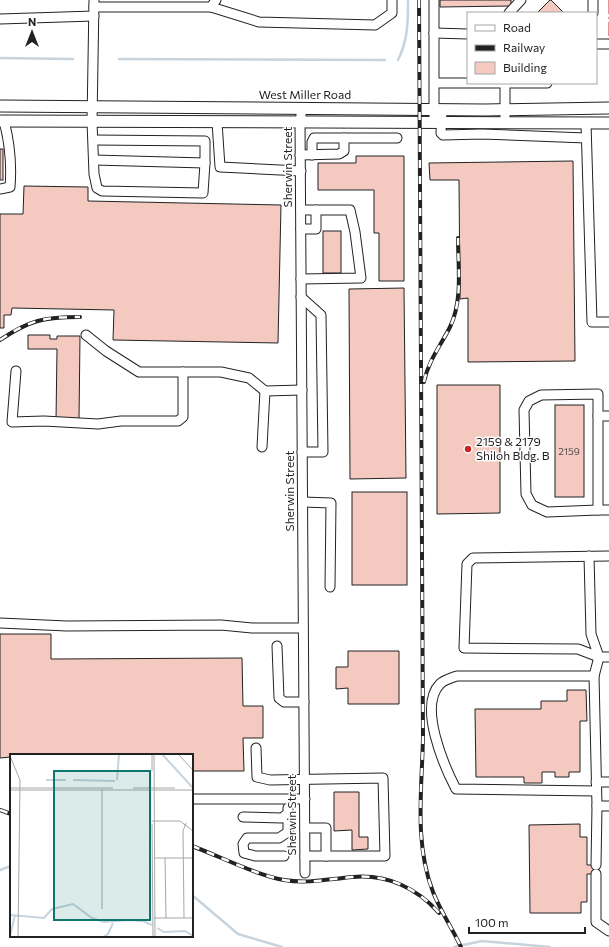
<svg xmlns="http://www.w3.org/2000/svg" width="609" height="947" viewBox="0 0 609 947" font-family="Commissioner,sans-serif">
<style>
.lines{fill:none;stroke-linecap:round;stroke-linejoin:round}
.stream{stroke:#c7d3dd;stroke-width:2.5}
.building{fill:#f3c9c0;stroke:#222}
.minor-casing{stroke:#222;stroke-width:11}
.major-casing{stroke:#222;stroke-width:13}
.minor{stroke:#fff;stroke-width:9}
.major{stroke:#fff;stroke-width:11}
.rail-casing{stroke:#222;stroke-width:4}
.rail{stroke:#fff;stroke-width:2.5;stroke-dasharray:8;stroke-linecap:butt}
.power{stroke:#c62828;stroke-width:1;stroke-dasharray:14 3 2 3;stroke-linecap:butt}
.poi-dot{fill:#c62828;stroke:#fff;stroke-width:1.5}
.labels{text-anchor:middle;stroke-width:3;stroke-linejoin:round;paint-order:stroke}
.number-label{font-size:10px;fill:#564c4a}
.street-label{font-size:12px;fill:#222;stroke:#fff}
.poi-label{font-size:12px;fill:#222;stroke:#fff;text-anchor:start}
.inset-river{fill:none;stroke:#c7d3dd;stroke-width:2}
.inset-road{fill:none;stroke:#a7a7a7;stroke-width:1}
.view{fill:#0f766e;fill-opacity:0.15;stroke:#0f766e;stroke-width:2}
.inset-edge{fill:none;stroke:#222;stroke-width:2}
</style>
<rect width="100%" height="100%" fill="#fff"/>
<g class="lines">
<g class="stream">
<path d="M0 58 73 59"/>
<path d="M119 59 385 60"/>
<path d="M398 60C408 40 408 22 408 0"/>
<path d="M0 870 11 866"/>
<path d="M192 895 238 934 282 947"/>
<path d="M454 947 482 941 550 947"/>
</g>
</g>
<g class="building">
<path d="M440 0H511V6L440 7Z"/>
<path d="M550 0H551L564 13H537Z"/>
<rect x="0" y="149" width="3" height="31"/>
<path d="M356 156H404V281H379V233H374V190H318V163H356Z"/>
<path d="M573 161 575 361 468 362V298L460 299 459 180H430L429 163Z"/>
<path d="M24 186 88 187V201L281 205 278 343 113 340 114 310 12 308 11 315H4V328H0V214H23Z"/>
<rect x="323" y="231" width="18" height="42"/>
<path d="M404 288 406 478 350 479 349 289Z"/>
<path d="M28 335H50V339H57V336H80L79 420H56L57 349H28Z"/>
<path d="M437 385H500V513L437 514Z"/>
<rect x="555" y="405" width="29" height="92"/>
<rect x="352" y="492" width="55" height="93"/>
<path d="M0 634H51V659L242 658 243 706H263V738H243L244 771H192V755H11V757L0 758Z"/>
<path d="M348 651H399V704H348V688L336 689V667H348Z"/>
<path d="M567 690H586L587 721H580V772H569V777H555V772H542V783H524V777H476L475 709H541V701H567Z"/>
<path d="M334 792H359V837H368V849L352 850V830L334 831Z"/>
<path d="M580 824V837H587V865H598V874H587V902H581V913H530L529 825Z"/>
</g>
<g class="lines">
<g class="minor-casing">
<g id="minor">
<path d="M94 0 92 122 94 174 97 188 102 191 203 193 205 163"/>
<path d="M434 0V122"/>
<path d="M94 7H211L216 0"/>
<path d="M211 7 259 22 375 25 392 13V0"/>
<path d="M509 13 521 0"/>
<path d="M593 13V0"/>
<path d="M0 19 94 16"/>
<path d="M434 33 468 34"/>
<path d="M596 44H609"/>
<path d="M435 83H505"/>
<path d="M302 108 300 122 305 873"/>
<path d="M442 110 441 133 443 135 482 134 586 138"/>
<path d="M217 122 220 167 301 171"/>
<path d="M505 123V83H547"/>
<path d="M586 123 592 322H609"/>
<path d="M94 140 205 141V163L94 160"/>
<path d="M300 155 339 154 344 151V138H397"/>
<path d="M312 155V142L314 138H344"/>
<path d="M0 189 10 187C12 163 10 144 4 121"/>
<path d="M301 210H350L355 232 361 278 301 279"/>
<path d="M301 229H316V210"/>
<path d="M301 297 321 315 323 452H302"/>
<path d="M86 335 106 351 139 372H221L249 378 265 391 302 390"/>
<path d="M16 371 12 422 44 421 98 424 121 421H178L183 417V372"/>
<path d="M598 416V394L541 395 529 401 524 410 526 494 532 505 547 512 598 510"/>
<path d="M609 416H598V510H609"/>
<path d="M262 447 265 391"/>
<path d="M303 502 331 503 330 587"/>
<path d="M589 556 591 634 599 657 594 676 597 806"/>
<path d="M609 556 473 558 467 564 464 648 578 649 599 657H609"/>
<path d="M0 623 67 626 221 625 252 628H303"/>
<path d="M277 646 279 698 284 702H304"/>
<path d="M594 676H457C451 678 444 680 440 684 418 706 444 766 456 789L596 791"/>
<path d="M256 748 257 777 270 780 383 778 385 856H326"/>
<path d="M596 782H609"/>
<path d="M192 799H305"/>
<path d="M243 817 282 818 288 813V808"/>
<path d="M305 828H326V856H305"/>
<path d="M284 856H255L244 853 243 844 247 838H279L288 832V813"/>
<path d="M596 865 597 806H609"/>
<path d="M596 874V922L609 931"/>
</g>
</g>
<g class="major-casing">
<g id="major">
<path d="M0 106 485 110 609 108"/>
<path d="M0 121 609 123"/>
</g>
</g>
<use href="#minor" class="minor"/>
<use href="#major" class="major"/>
<g class="rail-casing">
<g id="rail">
<path d="M419 0 423 737C422 789 414 843 433 892 441 912 452 928 461 947"/>
<path d="M0 340C30 320 44 317 80 317"/>
<path d="M424 382C428 361 441 345 450 327 463 300 458 267 458 238"/>
<path d="M0 810 11 814"/>
<path d="M192 846C219 856 256 875 284 880 309 884 328 879 353 877 387 874 417 888 439 913"/>
</g>
</g>
<use href="#rail" class="rail"/>
<path class="power" d="M609 0V40"/>
</g>
<circle class="poi-dot" cx="468" cy="449" r="4"/>
<g class="labels">
<g class="number-label">
<text x="569" y="455">2159</text>
</g>
<g class="street-label">
<text x="305" y="99">West Miller Road</text>
<text transform="translate(288 167) rotate(-90)" y="4">Sherwin Street</text>
<text transform="translate(290 491) rotate(-90)" y="4">Sherwin Street</text>
<text transform="translate(292 815) rotate(-90)" y="4">Sherwin Street</text>
</g>
<g class="poi-label">
<text x="476" y="446">2159 &amp; 2179<tspan x="476" dy="14">Shiloh Bldg. B</tspan></text>
</g>
</g>
<g transform="translate(10 754)">
<rect width="183" height="183" fill="#fff"/>
<path class="inset-river" d="M152 0 183 34M36 26H56M63 26 105 27M107 26 109 0M0 161 34 164 42 155 63 150 82 164 94 168 120 166 133 167 142 171M147 174 154 178 175 177 183 182M0 182 5 161M93 183 98 180 103 169"/>
<path class="inset-road" d="M142 0V17M144 0 145 183M168 0 183 16M0 2 10 26 8 183M1 34H103M123 34H165M92 35V155M0 36H183M142 67H170L183 77M142 70 143 183M144 104H183M155 104 156 164M144 164H183M174 164 173 77 176 69"/>
<path class="view" d="M44 17H140V166H44Z"/>
<rect width="183" height="183" class="inset-edge"/>
</g>
<rect x="467" y="12" width="130" height="72" fill="#ffffff" stroke="#a7a7a7"/>
<rect x="475" y="25" width="20" height="6" fill="#ffffff" stroke="#a7a7a7"/>
<text x="503" y="32" font-size="12" fill="#222222">Road</text>
<rect x="475" y="45" width="20" height="6" fill="#222222" stroke="#a7a7a7"/>
<text x="503" y="52" font-size="12" fill="#222222">Railway</text>
<rect x="475" y="62" width="20" height="12" fill="#f3c9c0" stroke="#a7a7a7"/>
<text x="503" y="72" font-size="12" fill="#222222">Building</text>
<g transform="translate(32 32)" stroke="#ffffff" stroke-width="3" paint-order="stroke">
<path d="M0-3L7 15L0 10L-7 15Z" fill="#222222"/>
<text y="-6" font-size="11" font-weight="bold" text-anchor="middle" fill="#222222">N</text>
</g>
<path d="M469 927v6h116v-6" fill="none" stroke="#222222" stroke-width="2"/>
<text x="475" y="927" font-size="12" fill="#222222" stroke="#ffffff" stroke-width="3" paint-order="stroke">100 m</text>
</svg>
